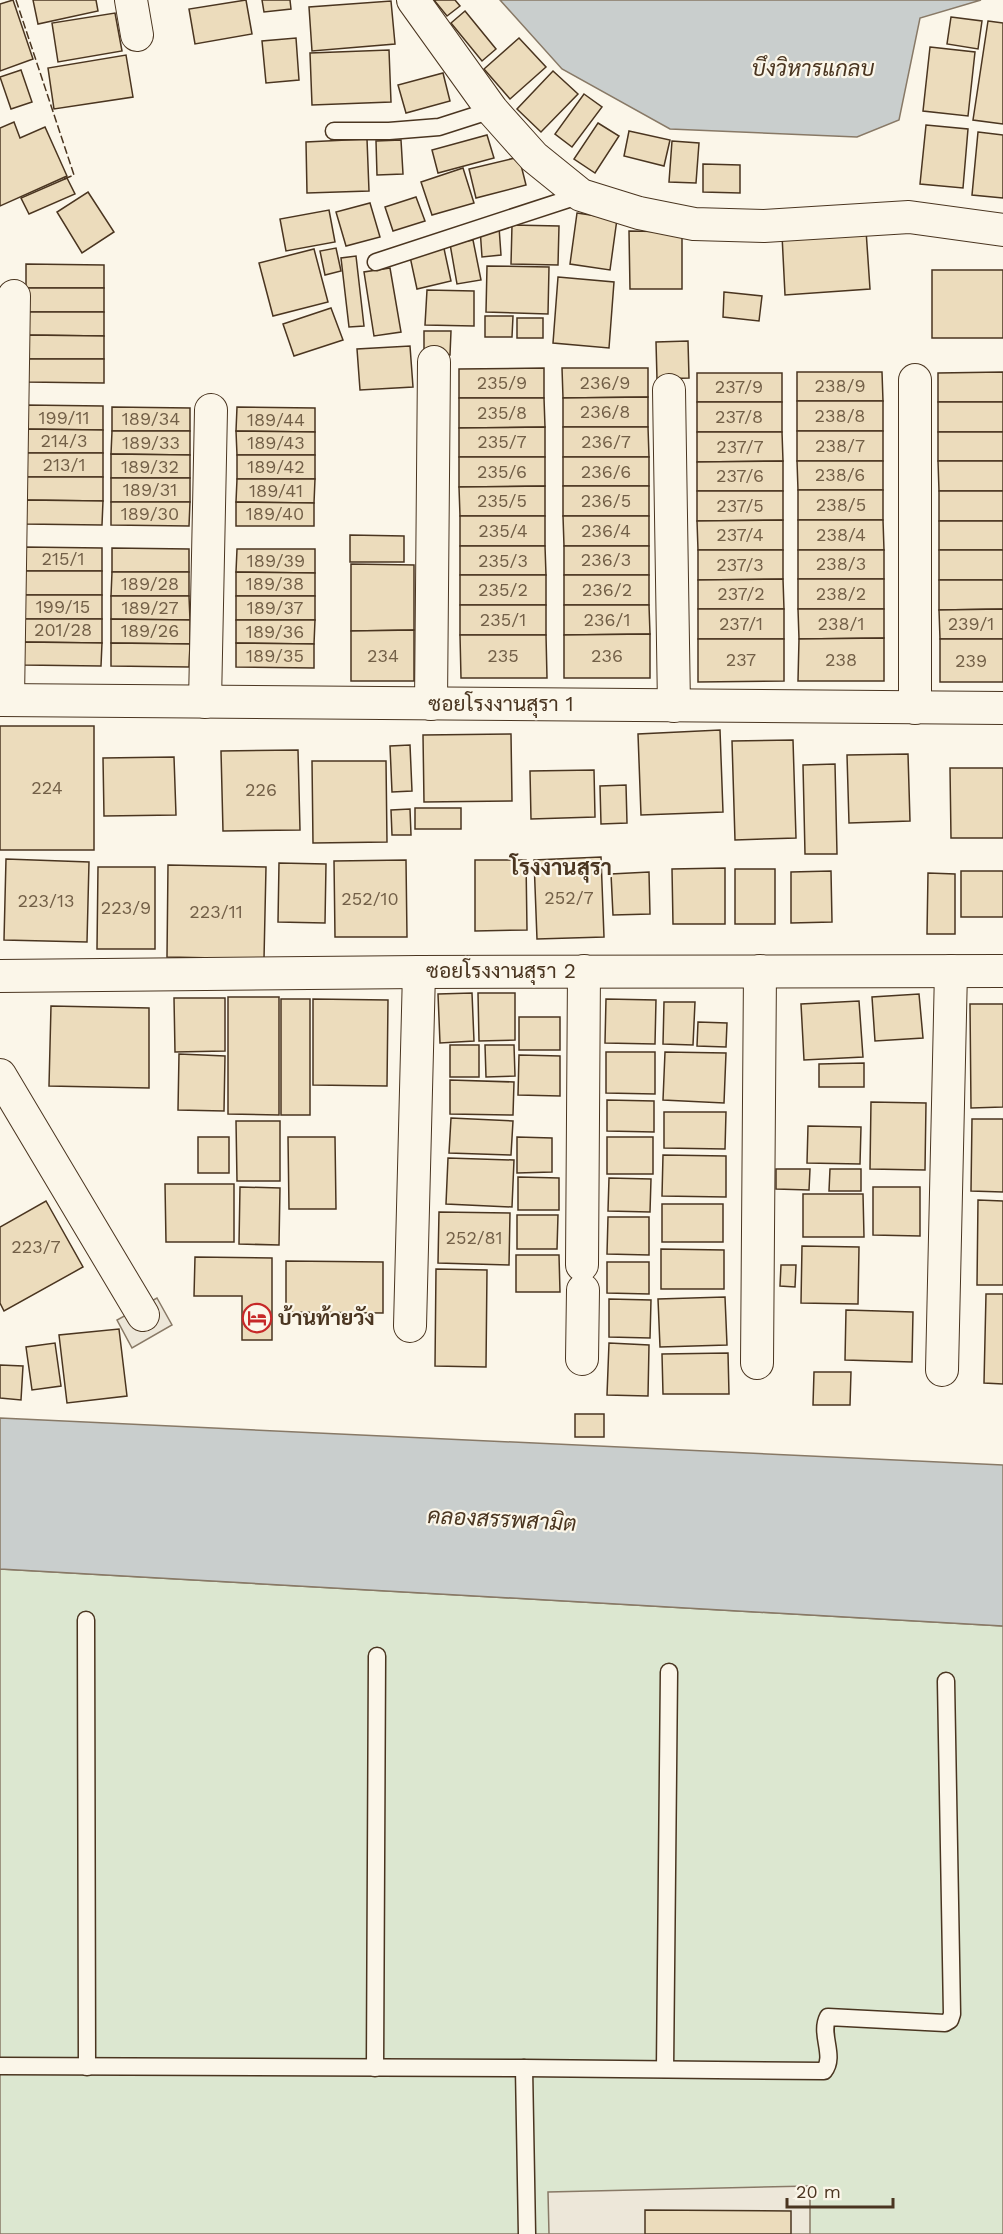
<svg xmlns="http://www.w3.org/2000/svg" width="1003" height="2234" viewBox="0 0 1003 2234" font-family="'Work Sans',Sarabun,sans-serif">
<style>
.green{fill:#dce7d0;stroke:#887966;stroke-width:1.5}
.parking{fill:#ede7d9;stroke:#887966;stroke-width:1.5}
.water{fill:#c9cecd;stroke:#887966;stroke-width:1.5}
.building{fill:#ecdcbc;stroke:#4a3520;stroke-width:1.5}
.lines{fill:none;stroke-linecap:round;stroke-linejoin:round}
.service-casing{stroke:#4a3520;stroke-width:19}
.minor-casing{stroke:#4a3520;stroke-width:34}
.service{stroke:#fbf6e9;stroke-width:16}
.minor{stroke:#fbf6e9;stroke-width:32}
.fence{stroke:#4a3520;stroke-width:1.5;stroke-dasharray:8 3;stroke-linecap:butt}
.labels{text-anchor:middle;stroke-width:4.5;stroke-linejoin:round;paint-order:stroke}
.number-label{font-size:18px;fill:#725f47}
.street-label{font-size:21px;fill:#4a3520;stroke:#fbf6e9}
.poi-label{font-size:21px;font-weight:bold;fill:#4a3520;stroke:#fbf6e9;text-anchor:start}
.water-label{font-size:22px;font-style:italic;fill:#4a3520;stroke:#fbf6e9}
.neighbourhood-label{font-size:22px;font-weight:bold;fill:#4a3520;stroke:#fbf6e9}
</style>
<rect width="100%" height="100%" fill="#fbf6e9"/>
<path class="green" d="M0 1569 1003 1626V2234H0Z"/>
<g class="parking">
<path d="M157 1298 172 1325 132 1348 117 1320Z"/>
<path d="M810 2186V2234H549L548 2192Z"/>
</g>
<g class="water">
<path d="M500 0H981L920 18 899 120 857 137 670 129 562 69Z"/>
<path d="M0 1418 1003 1465V1626L0 1569Z"/>
</g>
<g class="building">
<path d="M13 0 33 59 0 71V4Z"/>
<path d="M33 0H96L98 11 38 24Z"/>
<path d="M246 0 252 34 195 44 189 9Z"/>
<path d="M262 0H290L291 9 264 12Z"/>
<path d="M434 0H455L460 6 447 16Z"/>
<path d="M391 1 395 44 312 51 309 7Z"/>
<path d="M465 11 496 49 482 61 451 23Z"/>
<path d="M115 13 122 51 58 62 52 23Z"/>
<path d="M951 17 982 21 978 49 947 44Z"/>
<path d="M988 21 1003 23V124L973 120Z"/>
<path d="M296 38 299 80 266 83 262 41Z"/>
<path d="M519 38 546 67 510 99 484 69Z"/>
<path d="M930 47 975 52 968 116 923 111Z"/>
<path d="M389 50 391 102 312 105 310 53Z"/>
<path d="M126 55 133 97 54 109 48 68Z"/>
<path d="M21 70 32 102 11 109 0 77Z"/>
<path d="M553 71 578 94 541 132 517 109Z"/>
<path d="M443 73 450 101 406 113 398 85Z"/>
<path d="M584 94 602 107 572 147 555 134Z"/>
<path d="M14 122 20 138 45 127 67 176 0 206V128Z"/>
<path d="M598 123 619 136 595 173 574 159Z"/>
<path d="M926 125 968 129 963 188 920 184Z"/>
<path d="M629 131 670 140 664 166 624 156Z"/>
<path d="M978 132 1003 135V198L972 195Z"/>
<path d="M487 135 494 158 438 173 432 150Z"/>
<path d="M367 139 369 191 307 193 306 142Z"/>
<path d="M401 140 403 174 377 175 376 141Z"/>
<path d="M672 141 699 143 696 183 669 182Z"/>
<path d="M519 157 526 185 476 198 469 169Z"/>
<path d="M703 164 740 165V193L703 192Z"/>
<path d="M463 168 474 203 432 215 421 182Z"/>
<path d="M67 178 75 194 29 214 21 198Z"/>
<path d="M88 192 114 232 82 253 57 212Z"/>
<path d="M416 197 425 221 393 231 385 207Z"/>
<path d="M370 203 380 237 346 246 336 212Z"/>
<path d="M329 210 335 242 286 251 280 219Z"/>
<path d="M577 213 617 219 610 270 570 264Z"/>
<path d="M512 225 559 226 558 265 511 264Z"/>
<path d="M499 227 501 255 482 257 480 228Z"/>
<path d="M866 230 870 289 785 295 782 235Z"/>
<path d="M629 231 682 232V289H630Z"/>
<path d="M473 240 481 280 457 284 450 244Z"/>
<path d="M443 244 451 281 417 289 409 252Z"/>
<path d="M336 248 341 271 325 275 320 251Z"/>
<path d="M314 249 328 302 273 316 259 263Z"/>
<path d="M356 256 364 326 349 327 341 258Z"/>
<path d="M26 264 104 265V288H26Z"/>
<path d="M487 266 549 267 548 314 486 312Z"/>
<path d="M390 268 401 332 374 336 364 272Z"/>
<rect x="932" y="270" width="71" height="68"/>
<path d="M558 277 614 282 609 348 553 343Z"/>
<rect x="26" y="288" width="78" height="24"/>
<path d="M427 290 474 291V326L425 325Z"/>
<path d="M724 292 762 296 759 321 723 317Z"/>
<path d="M331 308 343 340 294 356 283 324Z"/>
<path d="M26 312H104V336L26 335Z"/>
<path d="M485 316H513L512 337H485Z"/>
<rect x="517" y="318" width="26" height="20"/>
<path d="M424 331H451L450 355 424 354Z"/>
<path d="M26 335 104 336V359H26Z"/>
<path d="M688 341 689 378 657 379 656 342Z"/>
<path d="M410 346 413 387 360 390 357 349Z"/>
<path d="M26 359H104V383L26 382Z"/>
<path d="M544 368V398H459V369Z"/>
<path d="M562 368H648V397L563 398Z"/>
<path d="M797 372H882L883 401H797Z"/>
<path d="M1003 372V402H938V373Z"/>
<rect x="697" y="373" width="85" height="29"/>
<path d="M648 397V427H563V398Z"/>
<path d="M459 398H544L545 427 459 428Z"/>
<rect x="797" y="401" width="86" height="30"/>
<rect x="697" y="402" width="85" height="30"/>
<rect x="938" y="402" width="65" height="30"/>
<path d="M25 405 103 406V430L24 429Z"/>
<path d="M112 407 190 408V431H112Z"/>
<path d="M237 407 315 408V432L236 431Z"/>
<path d="M545 427V457H459V428Z"/>
<path d="M563 427H648L649 457H563Z"/>
<path d="M24 429 103 430V453H25Z"/>
<path d="M112 431H190V455L111 454Z"/>
<path d="M236 431 315 432V455H237Z"/>
<rect x="797" y="431" width="86" height="30"/>
<path d="M697 432H782L783 461 697 462Z"/>
<rect x="938" y="432" width="65" height="29"/>
<rect x="25" y="453" width="78" height="24"/>
<path d="M111 454 190 455V478H111Z"/>
<rect x="237" y="455" width="78" height="24"/>
<path d="M459 457H545V486L459 487Z"/>
<rect x="563" y="457" width="86" height="29"/>
<path d="M783 461V491H697V462Z"/>
<path d="M797 461H883V490H798Z"/>
<path d="M938 461H1003V491H939Z"/>
<path d="M25 477H103V501L25 500Z"/>
<rect x="111" y="478" width="79" height="24"/>
<path d="M237 479H315L314 503 236 502Z"/>
<path d="M545 486V516H460L459 487Z"/>
<rect x="563" y="486" width="86" height="30"/>
<rect x="798" y="490" width="85" height="30"/>
<path d="M697 491H783V520L697 521Z"/>
<rect x="939" y="491" width="64" height="30"/>
<path d="M25 500 103 501 102 525 24 524Z"/>
<path d="M111 502H190L189 526 111 525Z"/>
<path d="M236 502 314 503V526H236Z"/>
<rect x="460" y="516" width="85" height="30"/>
<path d="M563 516H649V546H564Z"/>
<path d="M783 520V550H698L697 521Z"/>
<path d="M798 520H883L884 550H798Z"/>
<rect x="939" y="521" width="64" height="29"/>
<path d="M350 535 404 536V562H350Z"/>
<path d="M460 546H545L546 575H460Z"/>
<rect x="564" y="546" width="85" height="29"/>
<path d="M24 547 102 548V571H24Z"/>
<path d="M112 548 189 549V572H112Z"/>
<path d="M237 549H315V573L236 572Z"/>
<path d="M698 550H783V579L698 580Z"/>
<rect x="798" y="550" width="86" height="29"/>
<rect x="939" y="550" width="64" height="30"/>
<path d="M351 564 414 565V630L351 631Z"/>
<path d="M24 571H102V595H23Z"/>
<path d="M112 572H189V596H111Z"/>
<path d="M236 572 315 573V596H236Z"/>
<rect x="460" y="575" width="86" height="30"/>
<rect x="564" y="575" width="85" height="30"/>
<path d="M783 579 784 609H698V580Z"/>
<rect x="798" y="579" width="86" height="30"/>
<path d="M939 580H1003V609L939 610Z"/>
<rect x="23" y="595" width="79" height="24"/>
<path d="M111 596H189L190 620 111 619Z"/>
<rect x="236" y="596" width="79" height="24"/>
<rect x="460" y="605" width="86" height="30"/>
<path d="M564 605H649L650 634 564 635Z"/>
<rect x="698" y="609" width="86" height="30"/>
<path d="M798 609H884V638L799 639Z"/>
<path d="M1003 609V639H940L939 610Z"/>
<path d="M23 619H102V643L23 642Z"/>
<path d="M111 619 190 620V644L111 643Z"/>
<path d="M236 620H315L314 644 236 643Z"/>
<path d="M414 630V681H351V631Z"/>
<path d="M650 634V678H564V635Z"/>
<path d="M460 635H546L547 678H461Z"/>
<path d="M884 638V681H798L799 639Z"/>
<path d="M698 639H784V681L698 682Z"/>
<rect x="940" y="639" width="63" height="43"/>
<path d="M23 642 102 643 101 666 23 665Z"/>
<path d="M111 643 190 644 189 667 111 666Z"/>
<path d="M236 643 314 644V668L236 667Z"/>
<rect x="0" y="726" width="94" height="124"/>
<path d="M720 730 723 812 641 815 638 734Z"/>
<path d="M511 734 512 801 424 802 423 735Z"/>
<path d="M793 740 796 838 735 840 732 741Z"/>
<path d="M410 745 412 791 392 792 390 746Z"/>
<path d="M298 750 300 830 223 831 221 751Z"/>
<path d="M908 754 910 821 849 823 847 755Z"/>
<path d="M174 757 176 815 104 816 103 758Z"/>
<path d="M312 761H386L387 842 313 843Z"/>
<path d="M835 764 837 854H805L803 765Z"/>
<path d="M950 768H1003V838H951Z"/>
<path d="M594 770 595 817 531 819 530 771Z"/>
<path d="M626 785 627 823 601 824 600 786Z"/>
<rect x="415" y="808" width="46" height="21"/>
<path d="M410 809 411 835H392L391 810Z"/>
<path d="M601 857 604 937 537 939 534 860Z"/>
<path d="M6 859 89 862 87 942 4 940Z"/>
<path d="M406 860 407 937H335L334 861Z"/>
<path d="M475 860H526L527 930 475 931Z"/>
<path d="M279 863 326 864 325 923 278 922Z"/>
<path d="M168 865 266 867 264 959 167 957Z"/>
<path d="M98 867H155V949H97Z"/>
<path d="M725 868V924H673L672 869Z"/>
<rect x="735" y="869" width="40" height="55"/>
<path d="M831 871 832 922 791 923V872Z"/>
<rect x="961" y="871" width="42" height="46"/>
<path d="M649 872 650 914 613 915 611 874Z"/>
<path d="M928 873 955 874V934H927Z"/>
<path d="M472 993 474 1041 440 1043 438 994Z"/>
<path d="M478 993H515V1040L479 1041Z"/>
<path d="M919 994 923 1038 875 1041 872 997Z"/>
<path d="M228 997H279V1115L228 1114Z"/>
<path d="M174 998H225V1051L175 1052Z"/>
<rect x="281" y="999" width="29" height="116"/>
<path d="M313 999 388 1000 387 1086 313 1085Z"/>
<path d="M606 999 656 1000 655 1044 605 1043Z"/>
<path d="M859 1001 863 1057 804 1060 801 1004Z"/>
<path d="M664 1002H695L693 1045 663 1044Z"/>
<path d="M970 1004H1003V1107L971 1108Z"/>
<path d="M51 1006 149 1008V1088L49 1086Z"/>
<rect x="519" y="1017" width="41" height="33"/>
<path d="M698 1022 727 1023 726 1047 697 1046Z"/>
<rect x="450" y="1045" width="29" height="32"/>
<path d="M485 1045H514L515 1076 486 1077Z"/>
<path d="M606 1052H655V1094L606 1093Z"/>
<path d="M665 1052 726 1053 724 1103 663 1100Z"/>
<path d="M179 1054 225 1056 224 1111 178 1110Z"/>
<path d="M519 1055 560 1056V1096L518 1095Z"/>
<path d="M864 1063V1087H819V1064Z"/>
<path d="M450 1080 514 1082 513 1115 450 1114Z"/>
<path d="M607 1100 654 1101V1132L607 1131Z"/>
<path d="M871 1102 926 1103 925 1170 870 1169Z"/>
<path d="M664 1112H726L725 1149 664 1148Z"/>
<path d="M451 1118 513 1121 511 1155 449 1153Z"/>
<path d="M972 1119H1003V1192L971 1191Z"/>
<path d="M236 1121H280V1181H237Z"/>
<path d="M808 1126 861 1127 860 1164 807 1163Z"/>
<rect x="198" y="1137" width="31" height="36"/>
<path d="M288 1137H335L336 1209H289Z"/>
<path d="M517 1137 552 1138V1172L517 1173Z"/>
<rect x="607" y="1137" width="46" height="37"/>
<path d="M663 1155 726 1156V1197L662 1196Z"/>
<path d="M448 1158 514 1160 512 1207 446 1204Z"/>
<path d="M776 1169H810L809 1190 776 1189Z"/>
<path d="M830 1169H861V1191H829Z"/>
<path d="M518 1177 559 1178V1210H518Z"/>
<path d="M609 1178 651 1179 650 1212 608 1211Z"/>
<path d="M165 1184H234V1242H166Z"/>
<path d="M240 1187 280 1188 279 1245 239 1244Z"/>
<path d="M873 1187H920V1236L873 1235Z"/>
<path d="M803 1194H863L864 1237H803Z"/>
<path d="M978 1200 1003 1201V1285H977Z"/>
<path d="M46 1201 83 1267 4 1311 0 1303V1227Z"/>
<rect x="662" y="1204" width="61" height="38"/>
<path d="M439 1212 510 1213 509 1265 438 1263Z"/>
<path d="M517 1215H558L557 1249H517Z"/>
<path d="M608 1217H649V1255L607 1254Z"/>
<path d="M802 1246 859 1247 858 1304 801 1303Z"/>
<path d="M661 1249 724 1250V1289H661Z"/>
<path d="M516 1255H559L560 1292H516Z"/>
<path d="M195 1257 272 1258V1340H242V1296H194Z"/>
<path d="M286 1261 383 1262V1313L286 1312Z"/>
<path d="M607 1262H649V1294L607 1293Z"/>
<path d="M781 1265H796L795 1287 780 1286Z"/>
<path d="M436 1269 487 1270 486 1367 435 1366Z"/>
<path d="M986 1294H1003V1384L984 1383Z"/>
<path d="M725 1297 727 1345 660 1347 658 1299Z"/>
<path d="M609 1299 651 1300 650 1338 609 1337Z"/>
<path d="M846 1310 913 1312 912 1362 845 1360Z"/>
<path d="M119 1329 127 1396 67 1403 59 1335Z"/>
<path d="M55 1343 61 1386 32 1390 26 1347Z"/>
<path d="M609 1343 649 1345 648 1396 607 1395Z"/>
<path d="M728 1353 729 1394H663L662 1354Z"/>
<path d="M0 1365 23 1366 21 1400 0 1398Z"/>
<path d="M814 1372H851L850 1405H813Z"/>
<rect x="575" y="1414" width="29" height="23"/>
<path d="M645 2210 791 2211V2234H645Z"/>
</g>
<g class="lines">
<g class="service-casing">
<g id="service">
<path d="M334 131H389L439 127 492 110"/>
<path d="M376 262 581 195"/>
<path d="M86 1620 87 2067"/>
<path d="M0 2066 524 2068 824 2071C836 2056 819 2034 828 2017L945 2023 950 2020 952 2014 946 1681"/>
<path d="M375 2068 377 1656"/>
<path d="M524 2068 527 2234"/>
<path d="M665 2069 669 1672"/>
</g>
</g>
<g class="minor-casing">
<g id="minor">
<path d="M131 0 137 35"/>
<path d="M413 0 492 110 534 157 581 195 639 213 694 224 764 226 909 217 1003 230"/>
<path d="M669 390 674 706"/>
<path d="M0 700 1003 708"/>
<path d="M8 700 14 296"/>
<path d="M205 702 211 410"/>
<path d="M431 704 434 362"/>
<path d="M915 708V380"/>
<path d="M0 976 419 972 1003 971"/>
<path d="M0 1075 143 1315"/>
<path d="M582 1265 584 971"/>
<path d="M410 1326 419 972"/>
<path d="M582 1359 583 1290"/>
<path d="M757 1363 760 971"/>
<path d="M942 1370 951 971"/>
</g>
</g>
<use href="#service" class="service"/>
<use href="#minor" class="minor"/>
<path class="fence" d="M16 0 74 175 64 179"/>
</g>
<defs>
<g id="hotel-ring" transform="scale(1.5)"><circle r="9.5" fill="#fbf6e9" stroke="#c62828" stroke-width="1.5"/><path d="M-6-4.5h1.5V1H6V5H4.5V3h-9V5H-6ZM-4 0a1.8 1.8 0 1 1 3.6 0ZM.5 0V-2.5h3Q6-2.5 6 0Z" fill="#c62828"/></g>
</defs>
<g fill-rule="evenodd">
<use href="#hotel-ring" x="257" y="1318"/>
</g>
<g class="labels">
<g class="number-label">
<text x="502" y="389">235/9</text>
<text x="605" y="389">236/9</text>
<text x="840" y="392">238/9</text>
<text x="739" y="393">237/9</text>
<text x="605" y="418">236/8</text>
<text x="502" y="419">235/8</text>
<text x="840" y="422">238/8</text>
<text x="739" y="423">237/8</text>
<text x="64" y="424">199/11</text>
<text x="151" y="425">189/34</text>
<text x="276" y="426">189/44</text>
<text x="64" y="447">214/3</text>
<text x="502" y="448">235/7</text>
<text x="606" y="448">236/7</text>
<text x="151" y="449">189/33</text>
<text x="276" y="449">189/43</text>
<text x="840" y="452">238/7</text>
<text x="740" y="453">237/7</text>
<text x="64" y="471">213/1</text>
<text x="150" y="473">189/32</text>
<text x="276" y="473">189/42</text>
<text x="502" y="478">235/6</text>
<text x="606" y="478">236/6</text>
<text x="840" y="481">238/6</text>
<text x="740" y="482">237/6</text>
<text x="150" y="496">189/31</text>
<text x="276" y="497">189/41</text>
<text x="502" y="507">235/5</text>
<text x="606" y="507">236/5</text>
<text x="841" y="511">238/5</text>
<text x="740" y="512">237/5</text>
<text x="150" y="520">189/30</text>
<text x="275" y="520">189/40</text>
<text x="503" y="537">235/4</text>
<text x="606" y="537">236/4</text>
<text x="740" y="541">237/4</text>
<text x="841" y="541">238/4</text>
<text x="63" y="565">215/1</text>
<text x="606" y="566">236/3</text>
<text x="276" y="567">189/39</text>
<text x="503" y="567">235/3</text>
<text x="841" y="570">238/3</text>
<text x="740" y="571">237/3</text>
<text x="150" y="590">189/28</text>
<text x="275" y="590">189/38</text>
<text x="503" y="596">235/2</text>
<text x="607" y="596">236/2</text>
<text x="741" y="600">237/2</text>
<text x="841" y="600">238/2</text>
<text x="63" y="613">199/15</text>
<text x="150" y="614">189/27</text>
<text x="275" y="614">189/37</text>
<text x="503" y="626">235/1</text>
<text x="607" y="626">236/1</text>
<text x="741" y="630">237/1</text>
<text x="841" y="630">238/1</text>
<text x="971" y="630">239/1</text>
<text x="63" y="636">201/28</text>
<text x="150" y="637">189/26</text>
<text x="275" y="638">189/36</text>
<text x="275" y="662">189/35</text>
<text x="383" y="662">234</text>
<text x="503" y="662">235</text>
<text x="607" y="662">236</text>
<text x="741" y="666">237</text>
<text x="841" y="666">238</text>
<text x="971" y="667">239</text>
<text x="47" y="794">224</text>
<text x="261" y="796">226</text>
<text x="569" y="904">252/7</text>
<text x="370" y="905">252/10</text>
<text x="46" y="907">223/13</text>
<text x="126" y="914">223/9</text>
<text x="216" y="918">223/11</text>
<text x="474" y="1244">252/81</text>
<text x="36" y="1253">223/7</text>
</g>
<g class="street-label">
<text x="501" y="711">ซอยโรงงานสุรา 1</text>
<text x="501" y="978">ซอยโรงงานสุรา 2</text>
</g>
<g class="poi-label">
<text x="278" y="1325">บ้านท้ายวัง</text>
</g>
<g class="water-label">
<text x="813" y="76">บึงวิหารแกลบ</text>
<text transform="translate(502 1519) rotate(3)" y="8">คลองสรรพสามิต</text>
</g>
<g class="neighbourhood-label">
<text x="561" y="875">โรงงานสุรา</text>
</g>
</g>
<path d="M787 2198v9h106v-9" fill="none" stroke="#4a3520" stroke-width="3"/>
<text x="796" y="2198" font-size="18" fill="#4a3520" stroke="#fbf6e9" stroke-width="4.5" paint-order="stroke">20 m</text>
</svg>
